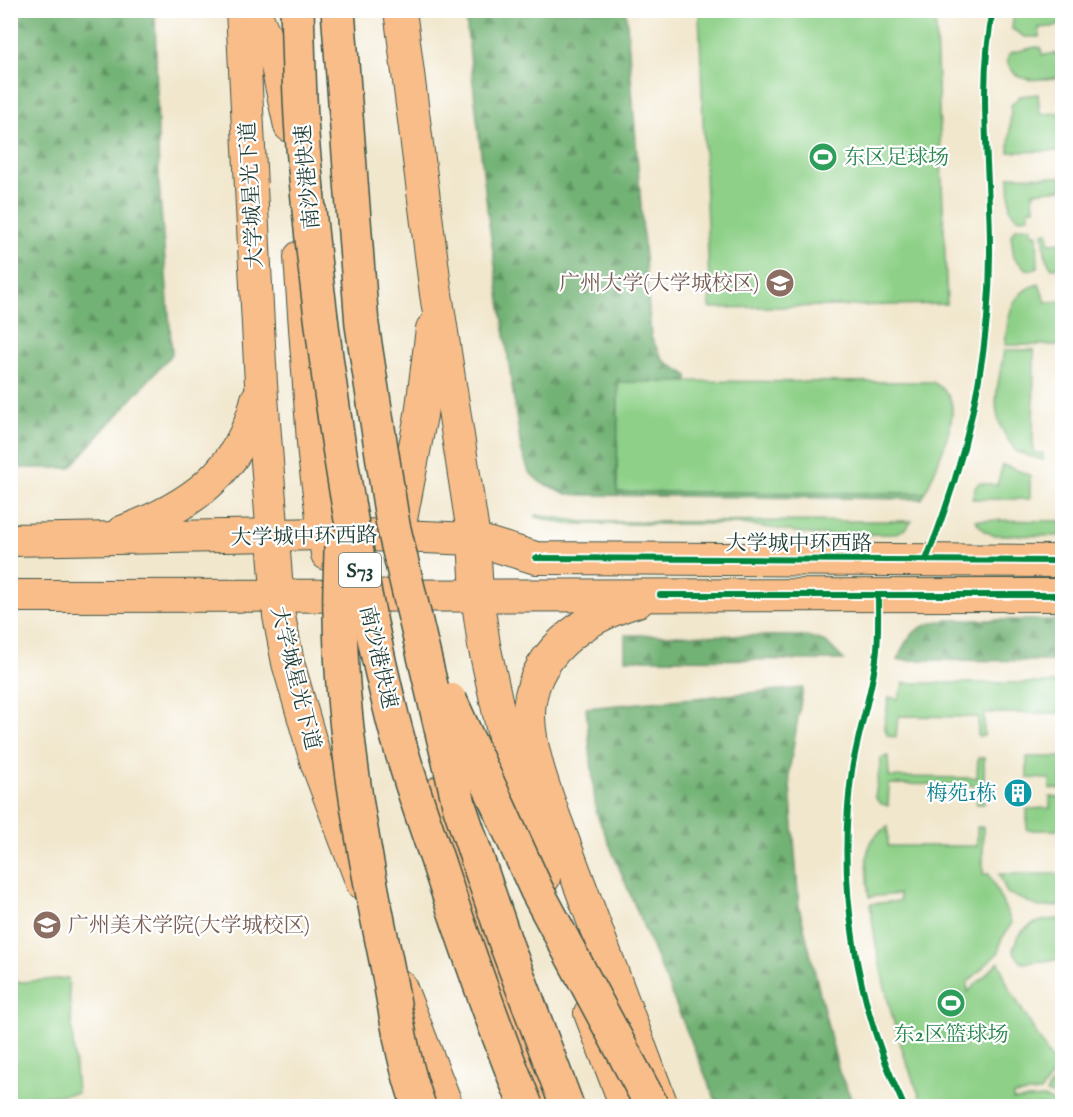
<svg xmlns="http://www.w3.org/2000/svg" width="1073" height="1117" viewBox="0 0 1073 1117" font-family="'IM FELL English','Noto Serif SC',serif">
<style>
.green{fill:#8ed088;stroke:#56865e;stroke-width:1.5}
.forest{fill:url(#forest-firs);stroke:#487854;stroke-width:1.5}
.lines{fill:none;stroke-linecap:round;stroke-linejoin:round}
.major-casing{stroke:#3e564b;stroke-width:34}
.major{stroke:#f8bd88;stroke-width:32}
.highway-bridge-casing{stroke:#3e564b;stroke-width:36;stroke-linecap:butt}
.highway-bridge{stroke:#f8bd88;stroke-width:33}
.cycleway-casing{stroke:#fff;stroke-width:10}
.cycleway{stroke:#00873e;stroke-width:6}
.labels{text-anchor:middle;stroke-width:4.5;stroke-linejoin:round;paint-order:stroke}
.shield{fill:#fff;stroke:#627771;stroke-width:1.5}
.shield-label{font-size:20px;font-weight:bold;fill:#1f3d34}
.leisure-label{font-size:21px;fill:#27864d;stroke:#fff;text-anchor:start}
.street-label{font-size:21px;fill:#1f3d34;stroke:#fff}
.education-label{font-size:21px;fill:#785e54;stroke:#fff;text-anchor:end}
.culture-label{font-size:21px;fill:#0d838f;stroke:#fff;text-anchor:end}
</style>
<defs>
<pattern id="forest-firs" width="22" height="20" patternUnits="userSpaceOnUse" patternTransform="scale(1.5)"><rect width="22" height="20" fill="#72b274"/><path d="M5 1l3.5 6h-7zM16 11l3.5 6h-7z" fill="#5d9260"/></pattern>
</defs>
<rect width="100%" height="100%" fill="#fff"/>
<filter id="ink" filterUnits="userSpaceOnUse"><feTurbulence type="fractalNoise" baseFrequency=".0167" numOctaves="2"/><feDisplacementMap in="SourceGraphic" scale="12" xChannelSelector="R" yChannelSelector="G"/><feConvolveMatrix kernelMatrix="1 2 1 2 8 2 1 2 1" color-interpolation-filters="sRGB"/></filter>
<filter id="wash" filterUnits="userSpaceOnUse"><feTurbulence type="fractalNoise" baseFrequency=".008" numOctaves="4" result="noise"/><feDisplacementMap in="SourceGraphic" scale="24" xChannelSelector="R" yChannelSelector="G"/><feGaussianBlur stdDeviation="1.35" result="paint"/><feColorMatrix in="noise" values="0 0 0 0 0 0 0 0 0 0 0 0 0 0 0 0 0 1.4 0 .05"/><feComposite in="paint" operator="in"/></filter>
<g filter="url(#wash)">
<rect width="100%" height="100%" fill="#f1e7cd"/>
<g class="green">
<path d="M699 11H935L947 304 710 308Z"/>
<path d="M1014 11H1062V22L1059 23 1060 26 1039 28 1040 37H1025L1012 29Z"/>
<path d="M1036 47 1041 48 1042 55 1062 53V77C1041 79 1014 87 1007 60L1010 53Z"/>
<path d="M1038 94 1040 114 1062 113V151L1009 152 1011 105 1020 96Z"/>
<path d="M1009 176 1062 177V189L1033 192 1034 209H1029V217L1018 218 1010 210Z"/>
<path d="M1031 226 1032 234H1037L1038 267 1033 270 1026 269 1014 258 1011 235 1016 228Z"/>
<path d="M1048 232 1049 243 1062 242V267L1052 268 1046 259 1043 233Z"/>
<path d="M1039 284 1046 302 1062 301V345H1005C1008 318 1009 292 1039 284Z"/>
<path d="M1004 350H1034L1033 444 1035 453H1043V460L1017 452C986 414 997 395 1004 350Z"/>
<path d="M618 381 932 382C941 386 951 395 952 407 954 427 934 474 925 493L617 492Z"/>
<path d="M1003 465 1030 475V499H972L975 488 979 483 997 485Z"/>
<path d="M536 515 583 522 912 521 905 529 894 534 816 535 743 524H566L536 517Z"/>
<path d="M975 520 1062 521V536L993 535 984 531Z"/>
<path d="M904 683H1062V713H984V736H978V717L898 716 896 737 888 736 884 726 889 697 898 699Z"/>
<path d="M888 756 889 777 977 778 978 758H984V804H977V785L889 784 888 806 880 803 875 797 881 758Z"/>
<path d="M1027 757H1062V789H1050V779L1027 778Z"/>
<path d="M1050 797H1062V830H1027V809L1050 808Z"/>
<path d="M888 827V846H977V827H983V874H989L1012 923 1001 940 999 952 967 983 968 992 999 962 1008 986 1057 1069 1040 1092 1013 1095V1100L1044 1098 1062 1104V1106H924C895 1041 879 975 870 904L900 901 899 894 869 897C866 871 860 840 888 827Z"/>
<path d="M999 874H1062V906L1039 907 1007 893Z"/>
<path d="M1062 919V959L1022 963 1013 951C1018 925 1039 919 1062 919Z"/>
<path d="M68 978 77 1093 29 1098V1106H11V983Z"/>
<path d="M1059 1072 1062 1078V1098L1046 1093Z"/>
</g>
<g class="forest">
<path d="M11 10 155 11 159 183 172 354 70 468H11Z"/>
<path d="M465 11H626L651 337 663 360 688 376V382H618L617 492 925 493 922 499 584 495 567 494 540 482 529 472 521 449 488 216Z"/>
<path d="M947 620H1062V661L898 660C906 634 920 623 947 620Z"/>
<path d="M625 635 807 636 826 642 844 660 625 659Z"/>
<path d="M803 688 789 772 799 907 839 1072 855 1106H718L596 812 586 708Z"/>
</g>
</g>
<g filter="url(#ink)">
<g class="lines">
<g class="major-casing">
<g id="major">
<path d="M242 10 261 384 279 616 288 663 317 764 362 883"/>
<path d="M254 10 276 62 290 126"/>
<path d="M400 10 436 294 474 539 477 595 484 645 512 773 544 878"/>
<path d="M300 257 314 456 327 554"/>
<path d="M122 532C189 507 240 473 257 399"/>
<path d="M398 535 421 415 432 329"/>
<path d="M10 540 324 534 398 536 474 539 536 558 1062 561"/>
<path d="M10 596 1062 595"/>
<path d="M638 601C584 617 528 655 529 717 530 750 543 785 554 816L661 1103"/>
<path d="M441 791C466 898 505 1003 543 1106"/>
<path d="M400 986 447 1106"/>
<path d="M590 1013 626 1106"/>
</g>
</g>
<use href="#major" class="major"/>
<g class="highway-bridge-casing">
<g id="highway-bridge">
<path d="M297 10C299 59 299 109 304 158 321 345 347 533 392 716 404 764 420 810 436 856 464 941 493 1024 526 1106"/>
<path d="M338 10 362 325 393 525 460 808 506 944 567 1106"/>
<path d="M341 546C341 569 339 591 340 614 341 732 363 850 387 965 396 1012 402 1061 419 1106"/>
<path d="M450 700 537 891 652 1106"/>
</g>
</g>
<use href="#highway-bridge" class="highway-bridge"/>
<g class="cycleway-casing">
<g id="cycleway">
<path d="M536 558 1062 561"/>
<path d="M926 560C967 460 991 355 990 246 990 169 977 87 993 10"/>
<path d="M660 595H1062"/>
<path d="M878 595C878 616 879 638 876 659 871 696 858 732 852 770 836 884 855 1002 904 1106"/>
</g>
</g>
<use href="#cycleway" class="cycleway"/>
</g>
</g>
<defs>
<g id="stadium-disc" transform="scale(1.5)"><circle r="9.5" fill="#2e9e5b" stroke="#fff"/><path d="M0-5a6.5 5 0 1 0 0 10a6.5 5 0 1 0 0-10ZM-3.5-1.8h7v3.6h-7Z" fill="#fff"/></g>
<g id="university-disc" transform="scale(1.5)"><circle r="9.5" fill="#8d6e63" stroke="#fff"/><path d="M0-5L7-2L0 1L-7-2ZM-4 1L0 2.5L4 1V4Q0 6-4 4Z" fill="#fff"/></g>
<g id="building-disc" transform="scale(1.5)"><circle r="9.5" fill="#0f9aa8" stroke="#fff"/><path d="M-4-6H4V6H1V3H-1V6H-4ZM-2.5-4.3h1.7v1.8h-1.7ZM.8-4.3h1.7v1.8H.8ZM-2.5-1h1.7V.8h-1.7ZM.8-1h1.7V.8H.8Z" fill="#fff"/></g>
</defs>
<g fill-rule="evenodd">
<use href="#stadium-disc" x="823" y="157"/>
<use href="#university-disc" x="780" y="283"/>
<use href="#building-disc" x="1018" y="793"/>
<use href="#university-disc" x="47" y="925"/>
<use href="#stadium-disc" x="951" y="1003"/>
</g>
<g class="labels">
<rect class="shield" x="339" y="553" width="42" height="34" rx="4.5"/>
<g class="shield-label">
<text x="360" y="577">S73</text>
</g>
<g class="leisure-label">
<text x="844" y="164">东区足球场</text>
<text x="951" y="1041" text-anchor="middle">东2区篮球场</text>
</g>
<g class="street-label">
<text transform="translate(307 177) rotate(-95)" y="7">南沙港快速</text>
<text transform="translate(251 195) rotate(-93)" y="7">大学城星光下道</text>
<text transform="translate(304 536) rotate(-1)" y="7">大学城中环西路</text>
<text x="799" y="550">大学城中环西路</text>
<text transform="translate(379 657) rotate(77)" y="7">南沙港快速</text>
<text transform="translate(296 678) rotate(76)" y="7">大学城星光下道</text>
</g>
<g class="education-label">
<text x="759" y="290">广州大学(大学城校区)</text>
<text x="68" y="932" text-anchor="start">广州美术学院(大学城校区)</text>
</g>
<g class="culture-label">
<text x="997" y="800">梅苑1栋</text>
</g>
</g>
<rect width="1073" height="1117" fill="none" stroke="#fff" stroke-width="36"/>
</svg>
